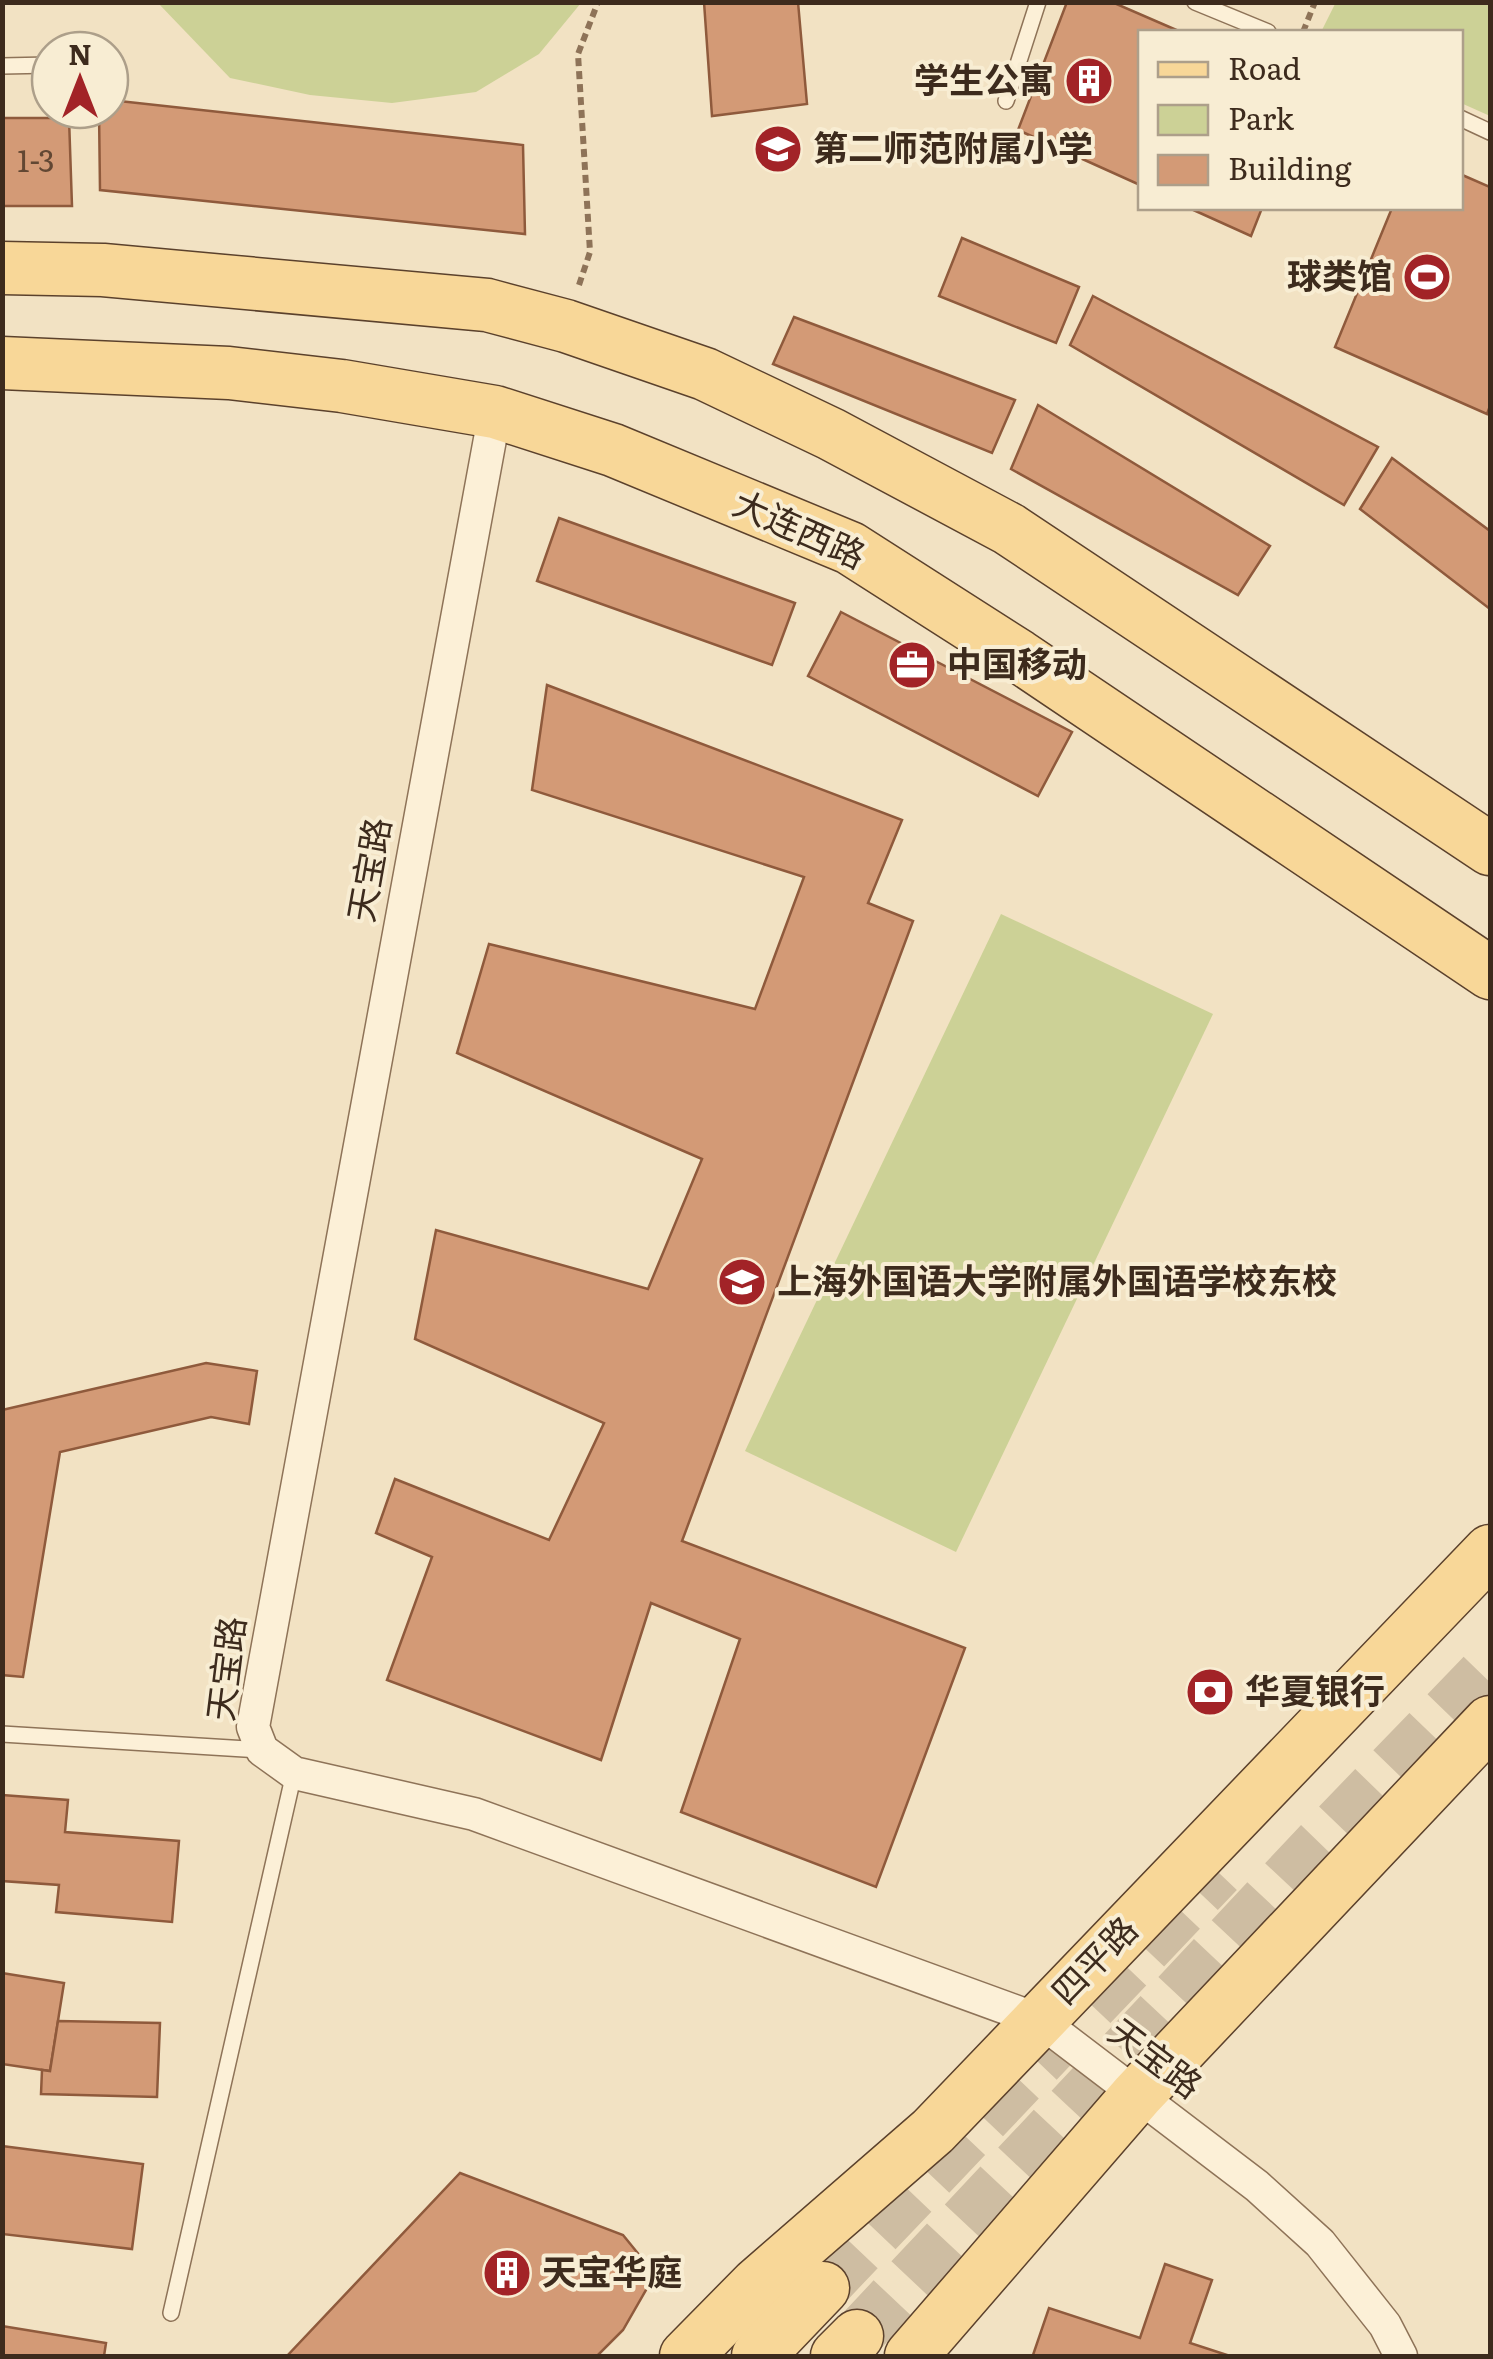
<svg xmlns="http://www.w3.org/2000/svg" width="1493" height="2359" viewBox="0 0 1493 2359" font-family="Literata,'Noto Sans SC',serif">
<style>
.green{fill:#ccd196}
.building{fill:#d39a76;stroke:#8f5a3c;stroke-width:2.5}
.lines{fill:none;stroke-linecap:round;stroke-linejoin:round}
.primary-tunnel{stroke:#cebda2;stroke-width:52;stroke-dasharray:52 26;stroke-linecap:butt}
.lane-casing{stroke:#8e7358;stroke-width:18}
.street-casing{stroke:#8e7358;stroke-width:35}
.primary-casing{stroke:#5b412c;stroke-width:55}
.path{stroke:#8e7358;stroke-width:6;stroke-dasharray:8 5;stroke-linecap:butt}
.lane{stroke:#fcf0d7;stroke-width:15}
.street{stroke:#fcf0d7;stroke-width:32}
.primary{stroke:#f8d798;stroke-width:52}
.labels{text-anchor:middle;stroke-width:8;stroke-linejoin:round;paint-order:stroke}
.number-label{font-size:30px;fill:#624733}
.poi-label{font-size:35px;font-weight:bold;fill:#3d2b1d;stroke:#f8edd3;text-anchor:start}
.street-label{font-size:35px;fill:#3d2b1d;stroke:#f8edd3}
</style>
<rect width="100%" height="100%" fill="#f2e2c3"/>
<g class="green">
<path d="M1336 2 1490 3V116L1461 103 1460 32H1321Z"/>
<path d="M158 3H581L539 54 476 92 392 103 310 95 230 78Z"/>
<path d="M1001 914 1213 1014 956 1552 745 1451Z"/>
</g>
<g class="building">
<path d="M704 2H798L807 104 712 116Z"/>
<path d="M1067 2H1112L1181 32H1140V185L1018 130Z"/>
<path d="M110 100 523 145 525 234 100 190 99 110H110Z"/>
<path d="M2 118H69L72 206H2Z"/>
<path d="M1460 174 1490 187V406L1487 414 1335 347 1392 208H1460Z"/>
<path d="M1189 208H1262L1251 236Z"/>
<path d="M962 238 1079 287 1056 343 939 296Z"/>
<path d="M1093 296 1378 447 1344 505 1070 345Z"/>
<path d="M794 317 1015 400 992 453 773 364Z"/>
<path d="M1038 405 1270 546 1238 595 1011 469Z"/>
<path d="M1392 458 1490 531V609L1360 509Z"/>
<path d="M559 518 795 603 772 665 537 581Z"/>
<path d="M841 612 1072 732 1038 796 808 676Z"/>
<path d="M547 685 902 820 868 903 913 921 682 1541 965 1648 876 1887 681 1812 740 1639 651 1603 601 1760 387 1680 432 1557 376 1533 395 1479 549 1540 604 1423 415 1339 436 1230 648 1289 702 1159 457 1053 489 944 755 1009 804 877 532 790Z"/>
<path d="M206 1363 257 1371 249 1424 211 1417 60 1452 23 1677 2 1675V1410Z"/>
<path d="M2 1795 68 1800 65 1832 179 1841 172 1922 56 1912 59 1885 2 1881Z"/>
<path d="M2 1973 64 1983 50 2071 2 2064Z"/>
<path d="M58 2021 160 2023 157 2097 41 2094 42 2070 50 2071Z"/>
<path d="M2 2146 143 2164 132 2249 2 2234Z"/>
<path d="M460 2173 623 2235 645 2262 650 2283 623 2330 597 2356H287Z"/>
<path d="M1165 2264 1212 2280 1190 2343 1230 2356 1033 2355 1049 2308 1140 2338Z"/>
<path d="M2 2326 106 2343 104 2356H2Z"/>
</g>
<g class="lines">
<g class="primary-tunnel">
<path d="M823 2288 1218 1872"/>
<path d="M857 2336 1317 1846 1490 1667"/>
</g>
<g class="lane-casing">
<g id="lane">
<path d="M1195 2 1268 32"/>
<path d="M2 66 50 65"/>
<path d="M1006 101 1038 2"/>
<path d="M1460 118 1490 132"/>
<path d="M2 1734 262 1750"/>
<path d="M171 2313 294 1773"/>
</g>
</g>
<g class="street-casing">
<path id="street" d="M495 412 253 1727 262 1750 294 1773 474 1814 1039 2020 1257 2186 1320 2243 1385 2325 1401 2356"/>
</g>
<g class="primary-casing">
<g id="primary">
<path d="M2 268 103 270 487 305 566 326 705 374 831 434 1009 529 1490 849"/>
<path d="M2 363 229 373 342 386 495 412 613 450 850 548 1019 656 1490 973"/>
<path d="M686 2356 757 2284 933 2131 1490 1551"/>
<path d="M758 2356 823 2288"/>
<path d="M837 2356 857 2336"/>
<path d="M911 2356 1137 2095 1490 1722"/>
</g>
</g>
<g class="path">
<path d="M1303 32 1315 2"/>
<path d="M579 285 590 252 578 54 598 2"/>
</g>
<use href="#lane" class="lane"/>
<use href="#street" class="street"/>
<use href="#primary" class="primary"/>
</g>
<defs>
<g id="building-disc" transform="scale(2.5)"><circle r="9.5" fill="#a22327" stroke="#f8edd3"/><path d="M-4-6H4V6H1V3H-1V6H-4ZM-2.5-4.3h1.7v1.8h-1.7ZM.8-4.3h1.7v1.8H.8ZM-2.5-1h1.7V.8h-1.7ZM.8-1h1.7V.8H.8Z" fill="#fff"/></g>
<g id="school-disc" transform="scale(2.5)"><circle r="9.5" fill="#a22327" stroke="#f8edd3"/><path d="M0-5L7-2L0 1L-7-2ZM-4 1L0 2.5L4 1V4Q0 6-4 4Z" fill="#fff"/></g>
<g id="stadium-disc" transform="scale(2.5)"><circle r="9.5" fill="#a22327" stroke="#f8edd3"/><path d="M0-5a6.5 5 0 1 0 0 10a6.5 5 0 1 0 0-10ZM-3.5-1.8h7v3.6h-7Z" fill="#fff"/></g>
<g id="office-disc" transform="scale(2.5)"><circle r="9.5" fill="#a22327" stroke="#f8edd3"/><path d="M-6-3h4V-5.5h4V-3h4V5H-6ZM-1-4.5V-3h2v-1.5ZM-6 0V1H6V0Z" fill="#fff"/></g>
<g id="bank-disc" transform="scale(2.5)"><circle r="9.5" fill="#a22327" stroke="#f8edd3"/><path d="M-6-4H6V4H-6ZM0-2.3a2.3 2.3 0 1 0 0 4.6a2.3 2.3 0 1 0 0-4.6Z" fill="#fff"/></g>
</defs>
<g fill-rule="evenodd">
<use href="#building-disc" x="1089" y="81"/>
<use href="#school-disc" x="778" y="149"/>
<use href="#stadium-disc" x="1427" y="277"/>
<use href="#office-disc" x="912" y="665"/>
<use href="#school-disc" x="742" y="1282"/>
<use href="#bank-disc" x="1210" y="1692"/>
<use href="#building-disc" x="507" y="2273"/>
</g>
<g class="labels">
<g class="number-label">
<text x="36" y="172">1-3</text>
</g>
<g class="poi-label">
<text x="1054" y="93" text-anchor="end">学生公寓</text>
<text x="813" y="161">第二师范附属小学</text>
<text x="1392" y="289" text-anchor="end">球类馆</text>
<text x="947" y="677">中国移动</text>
<text x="777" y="1294">上海外国语大学附属外国语学校东校</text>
<text x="1245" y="1704">华夏银行</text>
<text x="542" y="2285">天宝华庭</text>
</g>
<g class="street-label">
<text transform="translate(799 530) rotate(24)" y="12">大连西路</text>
<text transform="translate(370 870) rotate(-80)" y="12">天宝路</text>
<text transform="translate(227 1669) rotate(-83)" y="12">天宝路</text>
<text transform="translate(1095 1961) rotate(-46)" y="12">四平路</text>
<text transform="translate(1155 2059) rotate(37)" y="12">天宝路</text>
</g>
</g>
<rect width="1493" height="2359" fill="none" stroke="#3d2b1d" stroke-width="10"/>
<rect x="1138" y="30" width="325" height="180" fill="#f8edd3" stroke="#ad9f8a" stroke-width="2.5"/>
<rect x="1158" y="62" width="50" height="15" fill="#f8d798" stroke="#ad9f8a" stroke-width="2.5"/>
<text x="1228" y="80" font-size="30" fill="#3d2b1d">Road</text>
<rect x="1158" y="105" width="50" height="30" fill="#ccd196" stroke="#ad9f8a" stroke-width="2.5"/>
<text x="1228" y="130" font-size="30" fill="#3d2b1d">Park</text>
<rect x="1158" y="155" width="50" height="30" fill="#d39a76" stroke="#ad9f8a" stroke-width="2.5"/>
<text x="1228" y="180" font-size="30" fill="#3d2b1d">Building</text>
<g transform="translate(80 80)"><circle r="48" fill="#f8edd3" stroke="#ad9f8a" stroke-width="2.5"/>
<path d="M0-8L18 38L0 25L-18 38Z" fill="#a22327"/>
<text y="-15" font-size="28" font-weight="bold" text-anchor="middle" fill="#3d2b1d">N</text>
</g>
</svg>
